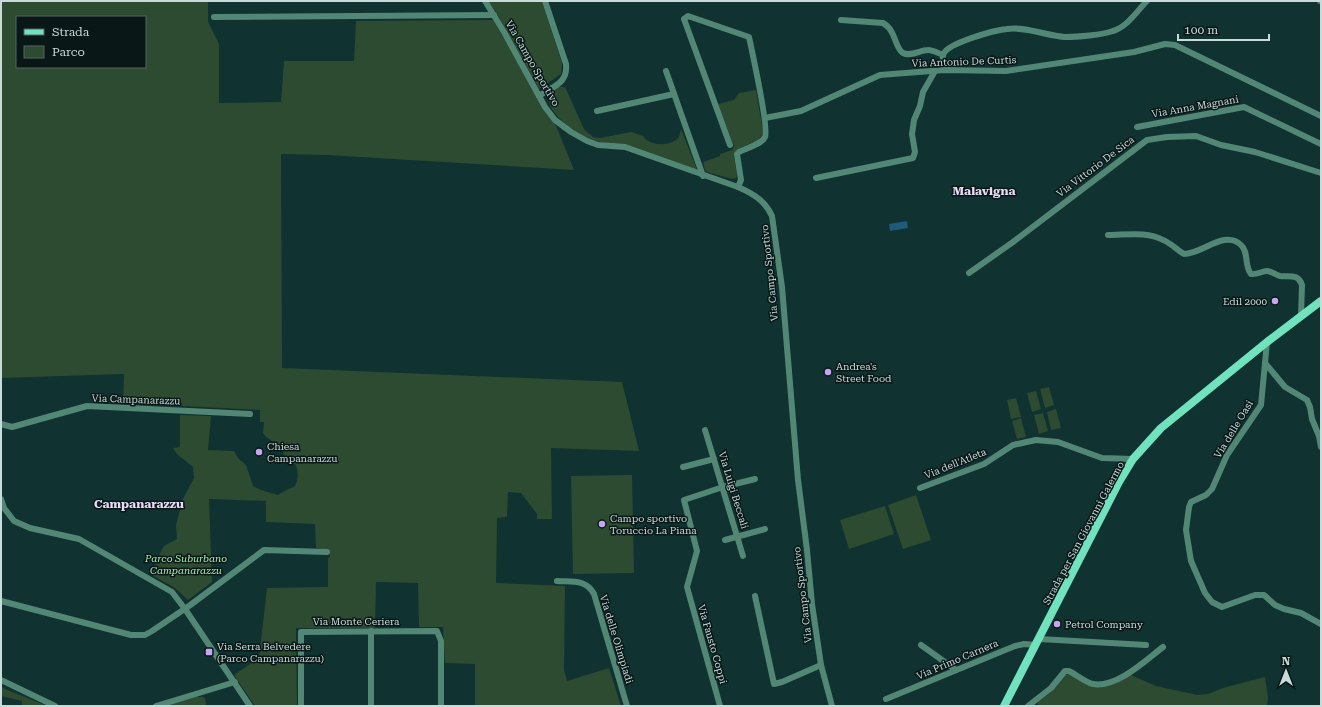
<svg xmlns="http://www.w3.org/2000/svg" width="1322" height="707" viewBox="0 0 1322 707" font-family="'Roboto Serif',serif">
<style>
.green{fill:#2c4b30;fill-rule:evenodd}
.water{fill:#1f5a7b}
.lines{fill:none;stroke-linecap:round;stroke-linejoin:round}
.minor{stroke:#538775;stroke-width:6}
.major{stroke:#70e3be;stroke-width:8}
.poi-dot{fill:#c7a6ef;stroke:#091717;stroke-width:1.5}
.labels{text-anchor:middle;stroke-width:3;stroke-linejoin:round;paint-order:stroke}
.street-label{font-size:10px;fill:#c8dbda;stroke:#091717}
.poi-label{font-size:10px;fill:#c8dbda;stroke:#091717;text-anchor:start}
.park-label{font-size:10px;font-style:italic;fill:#a8eeb0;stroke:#091717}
.quarter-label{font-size:12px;font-weight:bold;fill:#e8dcf9;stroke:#091717}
</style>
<rect width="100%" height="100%" fill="#103231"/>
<g class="green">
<path d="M1 1H208V22L219 44V103L281 102 284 61H354L356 21 493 20 555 123 574 170 327 155 281 154 282 368 622 382 639 451 551 448 552 519H537V514L521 493 508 492 507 517 497 518 496 583 565 586 564 670 567 681 609 668 621 706H475V664L445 663 443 627H419L418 583 376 582 375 628H296L297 706H255L234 675 259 658 267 588 328 587V558L330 557 329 550 316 548 315 524 266 522V501L209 499 212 582 188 600 175 588 152 575 157 559 164 546 177 539 176 525 183 499 194 478 193 467 177 454 173 448 180 447V415L211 416 208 450 234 451 238 458 246 465 253 486 261 490 278 495 288 489 294 487C299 480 298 472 296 465L285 456 278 445 266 437 263 433 264 422H260V410L123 403 124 374 1 378ZM17 17H145V67H17Z"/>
<path d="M488 1H542L562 63 561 74 539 89 496 12Z"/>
<path d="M557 87H565L584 129 593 137 600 138 631 132 643 136C649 146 670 147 678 138 680 136 680 132 681 129L696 167V170L606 143C584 140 562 126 550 106 549 98 550 92 557 87Z"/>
<path d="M756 90 763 132C759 146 742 142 734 154L737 176 736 178 732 179 707 172 705 170 703 162 720 156V154L732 150 734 146 718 104 734 100 739 93Z"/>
<path d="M1049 387 1054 405 1045 408 1040 389Z"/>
<path d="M1036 391 1041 409 1032 412 1027 393Z"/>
<path d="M1016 398 1021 417 1011 419 1007 400Z"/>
<path d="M1056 409 1061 428 1051 430 1047 412Z"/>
<path d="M1043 413 1048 431 1039 434 1034 415Z"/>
<path d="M1021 418 1026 437 1017 439 1012 421Z"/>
<path d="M632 475 634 573 573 574 571 476Z"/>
<path d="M916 495 931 540 903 549 888 505Z"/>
<path d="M885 506 894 534 849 549 840 520Z"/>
<path d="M1071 674 1095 686 1118 682 1131 675 1156 686 1198 695 1208 694 1223 688 1265 677 1268 698 1267 706H1040L1037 703 1052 691 1065 675Z"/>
<path d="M1 686 5 689 47 706H22V701L1 696Z"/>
<path d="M194 697H202L205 698 206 706H164Z"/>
</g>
<path class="water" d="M907 221 908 228 890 231 889 224Z"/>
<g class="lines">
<g class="minor">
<path d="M485 1 504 32 545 107 555 120 571 132 587 141 598 145 625 147 738 187C754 194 765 201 772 216L782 287 798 480 807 550 812 604 821 665 832 706"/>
<path d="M1320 1H1321"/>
<path d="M214 17 494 15"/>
<path d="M841 20 883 23C896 30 895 49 903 53 911 57 920 50 928 50 933 50 938 53 943 55"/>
<path d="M944 70C944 66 942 59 943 55 946 43 996 30 1007 29 1024 26 1048 36 1065 37 1077 37 1102 35 1113 31 1127 27 1137 11 1147 1"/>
<path d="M666 71 703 176"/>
<path d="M539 96C553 86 568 84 566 64L545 1"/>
<path d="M597 111 674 94"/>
<path d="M765 118 801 111 880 75 944 70 1006 71 1134 52 1165 44 1175 45 1321 116"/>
<path d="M1137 127 1244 107 1321 144"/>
<path d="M730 145 684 19 688 16 749 37C752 51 769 128 765 137 762 144 747 148 739 152L737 154 741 180 738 187"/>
<path d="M816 178 913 158 915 152 912 134 914 120 920 106 923 92 935 71"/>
<path d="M1108 235C1126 235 1147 231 1163 240 1171 243 1177 250 1184 254 1202 254 1225 229 1241 245 1249 252 1244 266 1251 274 1257 275 1262 271 1267 271 1271 271 1276 275 1280 276 1289 277 1298 273 1302 285L1301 316"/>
<path d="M969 273 1013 242 1147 140 1167 137 1196 136 1221 145 1255 152 1321 173"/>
<path d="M1267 342 1261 405 1227 455 1212 489 1206 495 1191 502 1189 507 1186 530 1191 561 1205 593 1212 602 1222 607 1255 595H1264L1275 605 1284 609 1301 613 1321 624"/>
<path d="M1265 363 1285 387 1307 400 1310 407 1312 419 1319 436 1321 447"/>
<path d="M1 424 12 427 87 406 250 414"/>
<path d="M705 430 743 556"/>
<path d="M683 467 714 459"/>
<path d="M920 488 984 464 1013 445 1036 440 1058 442 1102 458 1133 459"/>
<path d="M1 499 4 508 14 521 30 528 79 539 172 592 185 609 250 706"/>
<path d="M725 540 765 529"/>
<path d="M557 581C573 582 586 579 594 594L627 706"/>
<path d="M755 596 774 684 782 682 821 665"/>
<path d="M1 601 131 635H145L152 631 189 606 264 550 327 552"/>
<path d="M371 631V706"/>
<path d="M1039 639 1146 645"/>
<path d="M921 645 956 670"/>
<path d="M1 680 55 706"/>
<path d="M886 699 1015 646 1024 644 1036 645"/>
<path d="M156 706 235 682"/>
<path d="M301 706V632L437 631 441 641V706"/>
<path d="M720 706 687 587 697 551 684 500 723 487 755 479"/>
<path d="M1028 706 1051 688 1065 671H1069C1075 674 1087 683 1093 684 1117 688 1146 660 1163 647"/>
</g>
<path class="major" d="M1004 706 1119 482 1133 459 1161 428 1267 342 1321 301"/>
</g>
<g class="poi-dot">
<circle cx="1275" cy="301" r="4"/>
<circle cx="828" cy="372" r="4"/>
<circle cx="259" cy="452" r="4"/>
<circle cx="602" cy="524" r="4"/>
<circle cx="1057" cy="624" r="4"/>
<rect x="205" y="648" width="8" height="8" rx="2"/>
</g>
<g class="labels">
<g class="street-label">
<text transform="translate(964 61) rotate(-2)" y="4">Via Antonio De Curtis</text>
<text transform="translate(533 63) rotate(60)" y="4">Via Campo Sportivo</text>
<text transform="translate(1195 106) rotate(-10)" y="4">Via Anna Magnani</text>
<text transform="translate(1095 166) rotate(-37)" y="4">Via Vittorio De Sica</text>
<text transform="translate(769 273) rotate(-96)" y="4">Via Campo Sportivo</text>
<text transform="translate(136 399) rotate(2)" y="4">Via Campanarazzu</text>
<text transform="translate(1233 429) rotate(-59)" y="4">Via delle Oasi</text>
<text transform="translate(955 463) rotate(-22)" y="4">Via dell'Atleta</text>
<text transform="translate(734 490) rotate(73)" y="4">Via Luigi Beccali</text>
<text transform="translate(1083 533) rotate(-62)" y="4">Strada per San Giovanni Galermo</text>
<text transform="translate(802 595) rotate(-97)" y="4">Via Campo Sportivo</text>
<text x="356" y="625">Via Monte Ceriera</text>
<text transform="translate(617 639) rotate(73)" y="4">Via delle Olimpiadi</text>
<text transform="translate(713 644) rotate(74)" y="4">Via Fausto Coppi</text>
<text transform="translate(957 659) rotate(-23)" y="4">Via Primo Carnera</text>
</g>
<g class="poi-label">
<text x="1267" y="305" text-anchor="end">Edil 2000</text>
<text x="836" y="370">Andrea's<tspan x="836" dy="12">Street Food</tspan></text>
<text x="267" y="450">Chiesa<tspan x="267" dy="12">Campanarazzu</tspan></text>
<text x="610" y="522">Campo sportivo<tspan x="610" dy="12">Toruccio La Piana</tspan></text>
<text x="1065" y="628">Petrol Company</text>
<text x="217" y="650">Via Serra Belvedere<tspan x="217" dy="12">(Parco Campanarazzu)</tspan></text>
</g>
<g class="park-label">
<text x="186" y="562">Parco Suburbano<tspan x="186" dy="12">Campanarazzu</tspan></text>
</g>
<g class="quarter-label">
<text x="984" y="195">Malavigna</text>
<text x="139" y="508">Campanarazzu</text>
</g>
</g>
<rect width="1322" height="707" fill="none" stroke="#c8dbda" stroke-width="4"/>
<rect x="16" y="16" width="130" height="52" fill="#091717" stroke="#556565"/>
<rect x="24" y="29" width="20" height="6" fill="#70e3be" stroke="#556565"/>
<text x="52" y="36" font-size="12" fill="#c8dbda">Strada</text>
<rect x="24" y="46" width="20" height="12" fill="#2c4b30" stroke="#556565"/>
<text x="52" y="56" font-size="12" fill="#c8dbda">Parco</text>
<g transform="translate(1286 671)" stroke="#091717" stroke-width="3" paint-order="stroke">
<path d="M0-3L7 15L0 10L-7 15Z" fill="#c8dbda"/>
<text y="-6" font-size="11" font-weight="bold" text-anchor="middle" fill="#c8dbda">N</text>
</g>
<path d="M1178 34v6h91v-6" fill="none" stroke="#c8dbda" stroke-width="2"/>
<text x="1184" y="34" font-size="12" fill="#c8dbda" stroke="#091717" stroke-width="3" paint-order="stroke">100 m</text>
</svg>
